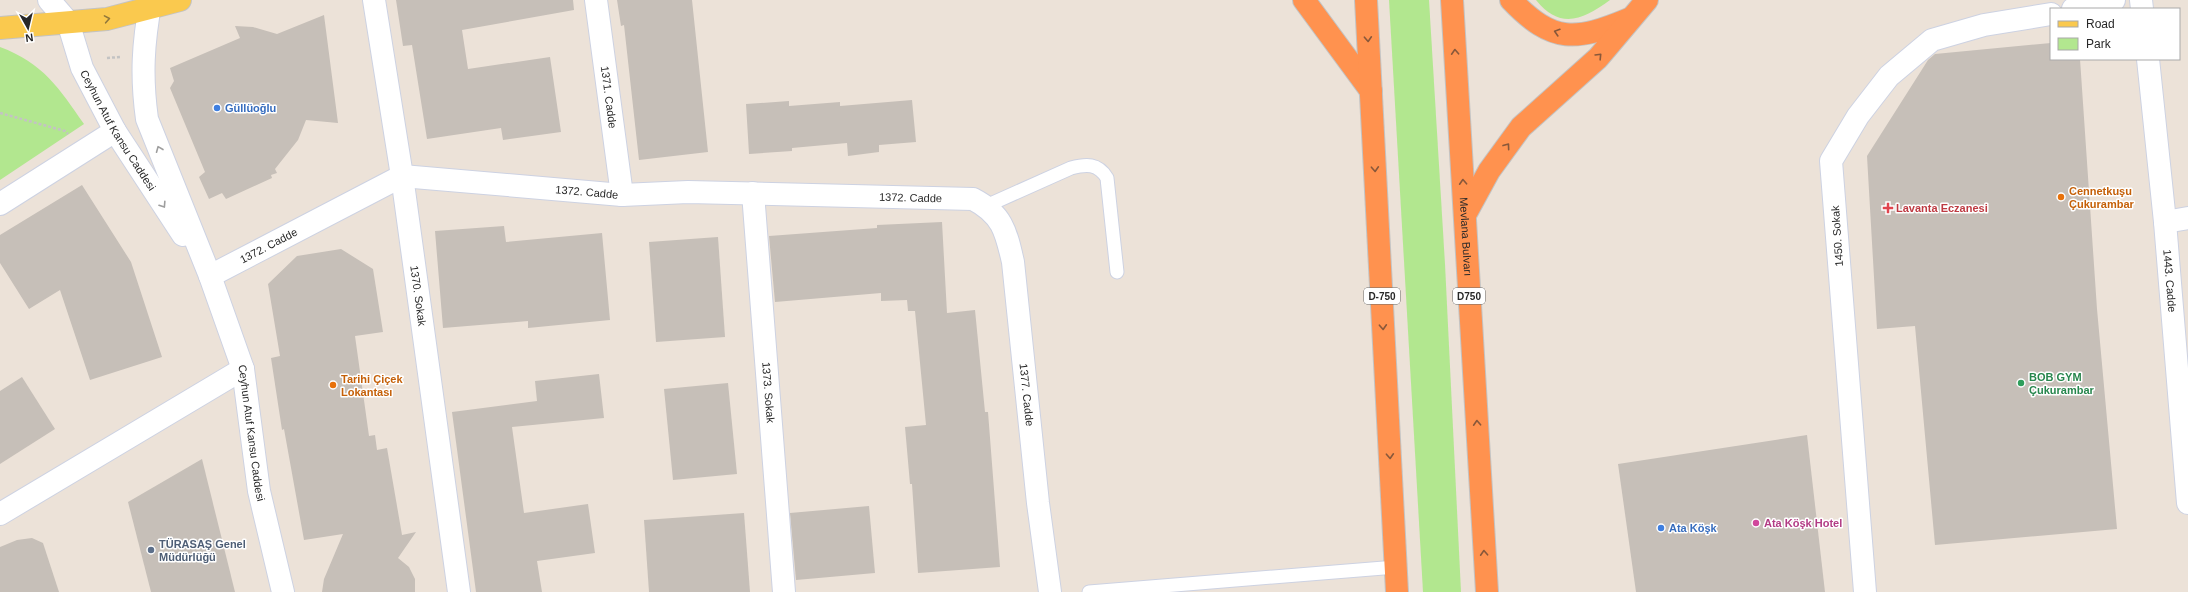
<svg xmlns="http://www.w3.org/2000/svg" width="2188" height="592" viewBox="0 0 2188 592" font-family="Arial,sans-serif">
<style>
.green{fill:#b2e78f}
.building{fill:#c6bfb8}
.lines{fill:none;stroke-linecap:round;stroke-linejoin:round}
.lane-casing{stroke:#cdd2e2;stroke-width:15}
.street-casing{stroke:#cdd2e2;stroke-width:24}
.secondary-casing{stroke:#cdd2e2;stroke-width:24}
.primary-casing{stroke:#c3c3c3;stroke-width:24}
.highway-casing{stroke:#c3c3c3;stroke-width:24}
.path{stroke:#c3c3c3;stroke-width:2.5;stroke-dasharray:3 2;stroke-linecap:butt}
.lane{stroke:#fff;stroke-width:13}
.street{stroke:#fff;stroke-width:22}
.secondary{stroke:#fff;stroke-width:22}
.primary{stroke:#fac94e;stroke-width:22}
.highway{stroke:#ff924f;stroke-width:22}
.oneway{stroke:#91783b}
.oneway2{stroke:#89583a}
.oneway3{stroke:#9e9e9e}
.shop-dot{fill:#3f7fe0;stroke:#fff;stroke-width:1.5}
.food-dot{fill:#e8710a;stroke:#fff;stroke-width:1.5}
.health-dot{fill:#e0444e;stroke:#fff;stroke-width:1.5}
.leisure-dot{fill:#2e9e5b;stroke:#fff;stroke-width:1.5}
.hotel-dot{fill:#d1479c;stroke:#fff;stroke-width:1.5}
.service-dot{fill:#5c6f8a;stroke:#fff;stroke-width:1.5}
.labels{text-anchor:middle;stroke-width:3;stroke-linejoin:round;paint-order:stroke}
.shield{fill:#fff;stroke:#686868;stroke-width:1}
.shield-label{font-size:10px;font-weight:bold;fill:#282828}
.street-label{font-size:11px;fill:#282828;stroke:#fff}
.shop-label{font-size:11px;font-weight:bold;fill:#366cbe;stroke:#fff;text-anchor:start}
.food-label{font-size:11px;font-weight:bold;fill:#c56008;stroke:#fff;text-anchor:start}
.health-label{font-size:11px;font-weight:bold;fill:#be3a42;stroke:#fff;text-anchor:start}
.leisure-label{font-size:11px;font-weight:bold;fill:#27864d;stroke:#fff;text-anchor:start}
.hotel-label{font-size:11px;font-weight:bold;fill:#b23c85;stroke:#fff;text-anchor:start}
.service-label{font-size:11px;font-weight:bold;fill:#4e5e75;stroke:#fff;text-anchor:start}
</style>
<rect width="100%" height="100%" fill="#ece2d8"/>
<g class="green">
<path d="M1389 0H1429L1445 264 1461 592H1423Z"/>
<path d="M1536 0H1610C1583 20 1560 30 1536 0Z"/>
<path d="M0 47C43 63 59 88 84 124L0 180Z"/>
</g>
<g class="building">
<path d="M396 0H573L574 10 462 30 468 69 550 57 561 132 503 140 501 128 427 139 412 45 403 46Z"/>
<path d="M617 0H692L708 152 639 160 624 25 621 26Z"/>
<path d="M324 15 338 123 306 120 298 140 275 169 277 173 271 175 272 178 226 199 222 193 209 199 199 177 205 172 170 88 174 81 170 68 240 38 235 26 253 27 277 34Z"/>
<path d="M2051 43V59H2080L2097 309 2117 529 1935 545 1915 326 1877 329 1867 156 1928 60 1935 54Z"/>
<path d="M912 100 916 142 879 145V152L848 156 847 143 792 148V151L749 154 746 104 789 101V106L840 102V106Z"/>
<path d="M82 185 131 262 162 357 90 380 60 290 29 309 0 263V235Z"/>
<path d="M942 222 947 313 975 310 985 412H988L1000 567 918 573 912 484H910L905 427 926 425 915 311H908L907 300 881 301V293L775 302 769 236 877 228V225Z"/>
<path d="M504 226 506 242 602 233 610 320 528 328V321L443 328 435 231Z"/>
<path d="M718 237 725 337 656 342 649 242Z"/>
<path d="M341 249 373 269 383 332 355 336 369 436 375 435 377 450 387 448 402 535 416 532 398 558 409 567 415 579V592H322L324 579 343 534 304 540 284 429 282 430 271 358 280 356 268 284 297 256Z"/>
<path d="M599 374 604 418 512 427 524 513 588 504 595 553 537 561 542 592H476L452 412 537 401 535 381Z"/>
<path d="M22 377 55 429 0 464V391Z"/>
<path d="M728 383 737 474 673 480 664 389Z"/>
<path d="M1807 435 1825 592H1636L1618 464Z"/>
<path d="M202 459 235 592H151L128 502Z"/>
<path d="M869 506 875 573 796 580 790 513Z"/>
<path d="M744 513 750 592H649L644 520Z"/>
<path d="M32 538 43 543 59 592H0V547L17 540Z"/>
</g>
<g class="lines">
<g class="lane-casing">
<g id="lane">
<path d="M986 206 1071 168C1086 164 1098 163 1107 178L1117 272"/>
<path d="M1089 592 1396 567"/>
</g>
</g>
<g class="street-casing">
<g id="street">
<path id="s1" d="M374 0 402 176 459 592"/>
<path id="s2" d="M596 0 622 195"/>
<path d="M2141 0 2142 9"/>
<path d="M2073 9 2114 0"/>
<path id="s3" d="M2148 59 2165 222 2188 503"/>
<path id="s4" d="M753 193 784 592"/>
<path d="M0 204 115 131"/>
<path d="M2165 222 2188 218"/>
<path id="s5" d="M210 276 402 176 622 195 688 192 973 199C1002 214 1006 231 1013 262L1038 503 1050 592"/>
<path d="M0 514 243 369"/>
<path d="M1865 592 1831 161 1858 116 1889 76 1932 40 1984 25 2051 14"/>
</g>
</g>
<g class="secondary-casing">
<g id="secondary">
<path id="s6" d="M49 0 68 22 82 68 115 131 183 235"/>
<path id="s7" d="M151 0C143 43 141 76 147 119L210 276 243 369 259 491 283 592"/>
</g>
</g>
<g class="primary-casing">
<path id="primary" d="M0 28 107 19 180 0"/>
</g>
<g class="highway-casing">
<g id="highway">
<path d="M1304 0 1371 91"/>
<path d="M1366 0 1397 592"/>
<path id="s8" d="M1452 0 1487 592"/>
<path d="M1511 0C1553 44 1576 41 1629 19"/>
<path d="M1465 215 1489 171 1521 127 1598 58 1647 0"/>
</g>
</g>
<g class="path">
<path d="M107 58 120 57"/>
<path d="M0 113 65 131 68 134"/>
</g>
<use href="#lane" class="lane"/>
<use href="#street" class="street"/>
<use href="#secondary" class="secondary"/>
<use href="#primary" class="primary"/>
<use href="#highway" class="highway"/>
</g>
<defs><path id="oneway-chevron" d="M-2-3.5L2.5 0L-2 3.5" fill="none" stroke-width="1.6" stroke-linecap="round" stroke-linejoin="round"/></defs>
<use class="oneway" href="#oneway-chevron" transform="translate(107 19) rotate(-10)"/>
<g class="oneway2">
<use href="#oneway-chevron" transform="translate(1557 32) rotate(-163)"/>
<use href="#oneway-chevron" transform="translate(1368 39) rotate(87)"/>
<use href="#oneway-chevron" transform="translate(1455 52) rotate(-93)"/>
<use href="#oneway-chevron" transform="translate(1599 56) rotate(-46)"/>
<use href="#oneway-chevron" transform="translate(1507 146) rotate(-54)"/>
<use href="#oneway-chevron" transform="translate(1375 169) rotate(87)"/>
<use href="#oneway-chevron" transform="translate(1463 182) rotate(-93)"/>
<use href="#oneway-chevron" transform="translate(1383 327) rotate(87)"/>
<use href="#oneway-chevron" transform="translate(1477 423) rotate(-93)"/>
<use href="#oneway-chevron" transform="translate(1390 456) rotate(87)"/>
<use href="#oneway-chevron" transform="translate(1484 553) rotate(-93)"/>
</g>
<g class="oneway3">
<use href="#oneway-chevron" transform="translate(159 149) rotate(-112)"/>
<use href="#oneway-chevron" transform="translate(163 205) rotate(57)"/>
</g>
<g class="shop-dot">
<circle cx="217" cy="108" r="4"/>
<circle cx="1661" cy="528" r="4"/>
</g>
<g class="food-dot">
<circle cx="2061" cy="197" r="4"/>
<circle cx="333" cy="385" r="4"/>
</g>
<path class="health-dot" d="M1886 202h4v4h4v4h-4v4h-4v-4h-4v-4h4z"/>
<circle class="leisure-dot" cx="2021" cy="383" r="4"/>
<circle class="hotel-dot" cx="1756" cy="523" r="4"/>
<circle class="service-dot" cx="151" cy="550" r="4"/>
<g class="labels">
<g class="shield">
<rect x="1364" y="288" width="36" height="16" rx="3"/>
<rect x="1453" y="288" width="32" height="16" rx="3"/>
</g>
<g class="shield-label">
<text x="1382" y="300">D-750</text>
<text x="1469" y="300">D750</text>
</g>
<g class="street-label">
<text dy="4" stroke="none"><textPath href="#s2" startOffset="98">1371. Cadde</textPath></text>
<text dy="4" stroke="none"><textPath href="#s6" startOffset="149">Ceyhun Atuf Kansu Caddesi</textPath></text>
<text dy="4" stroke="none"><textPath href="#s5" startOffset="402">1372. Cadde</textPath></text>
<text dy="4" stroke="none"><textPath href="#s5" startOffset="726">1372. Cadde</textPath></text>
<text dy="4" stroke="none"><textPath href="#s8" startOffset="237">Mevlana Bulvarı</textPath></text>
<text transform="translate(1837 236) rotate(-94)" y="4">1450. Sokak</text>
<text dy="4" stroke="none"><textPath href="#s5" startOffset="66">1372. Cadde</textPath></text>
<text dy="4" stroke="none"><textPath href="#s3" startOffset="223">1443. Cadde</textPath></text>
<text dy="4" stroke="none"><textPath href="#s1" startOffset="299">1370. Sokak</textPath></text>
<text dy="4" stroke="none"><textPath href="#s4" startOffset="200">1373. Sokak</textPath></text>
<text dy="4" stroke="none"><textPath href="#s5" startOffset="1000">1377. Cadde</textPath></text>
<text dy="4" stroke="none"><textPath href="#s7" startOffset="452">Ceyhun Atuf Kansu Caddesi</textPath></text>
</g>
<g class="shop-label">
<text x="225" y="112">Güllüoğlu</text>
<text x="1669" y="532">Ata Köşk</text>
</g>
<g class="food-label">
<text x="2069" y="195">Cennetkuşu<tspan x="2069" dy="13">Çukurambar</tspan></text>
<text x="341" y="383">Tarihi Çiçek<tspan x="341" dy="13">Lokantası</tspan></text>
</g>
<g class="health-label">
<text x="1896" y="212">Lavanta Eczanesi</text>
</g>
<g class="leisure-label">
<text x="2029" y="381">BOB GYM<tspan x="2029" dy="13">Çukurambar</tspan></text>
</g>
<g class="hotel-label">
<text x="1764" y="527">Ata Köşk Hotel</text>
</g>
<g class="service-label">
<text x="159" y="548">TÜRASAŞ Genel<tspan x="159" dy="13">Müdürlüğü</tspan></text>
</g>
</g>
<rect x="2050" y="8" width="130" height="52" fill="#ffffff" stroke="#a9a9a9"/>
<rect x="2058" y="21" width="20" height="6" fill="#fac94e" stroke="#a9a9a9"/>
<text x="2086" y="28" font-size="12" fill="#282828">Road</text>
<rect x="2058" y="38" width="20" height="12" fill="#b2e78f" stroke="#a9a9a9"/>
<text x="2086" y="48" font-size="12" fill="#282828">Park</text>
<g transform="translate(28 28) rotate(172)" stroke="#ffffff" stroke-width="3" paint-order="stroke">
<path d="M0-3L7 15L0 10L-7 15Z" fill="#282828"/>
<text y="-6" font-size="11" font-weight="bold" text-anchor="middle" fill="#282828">N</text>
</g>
</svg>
